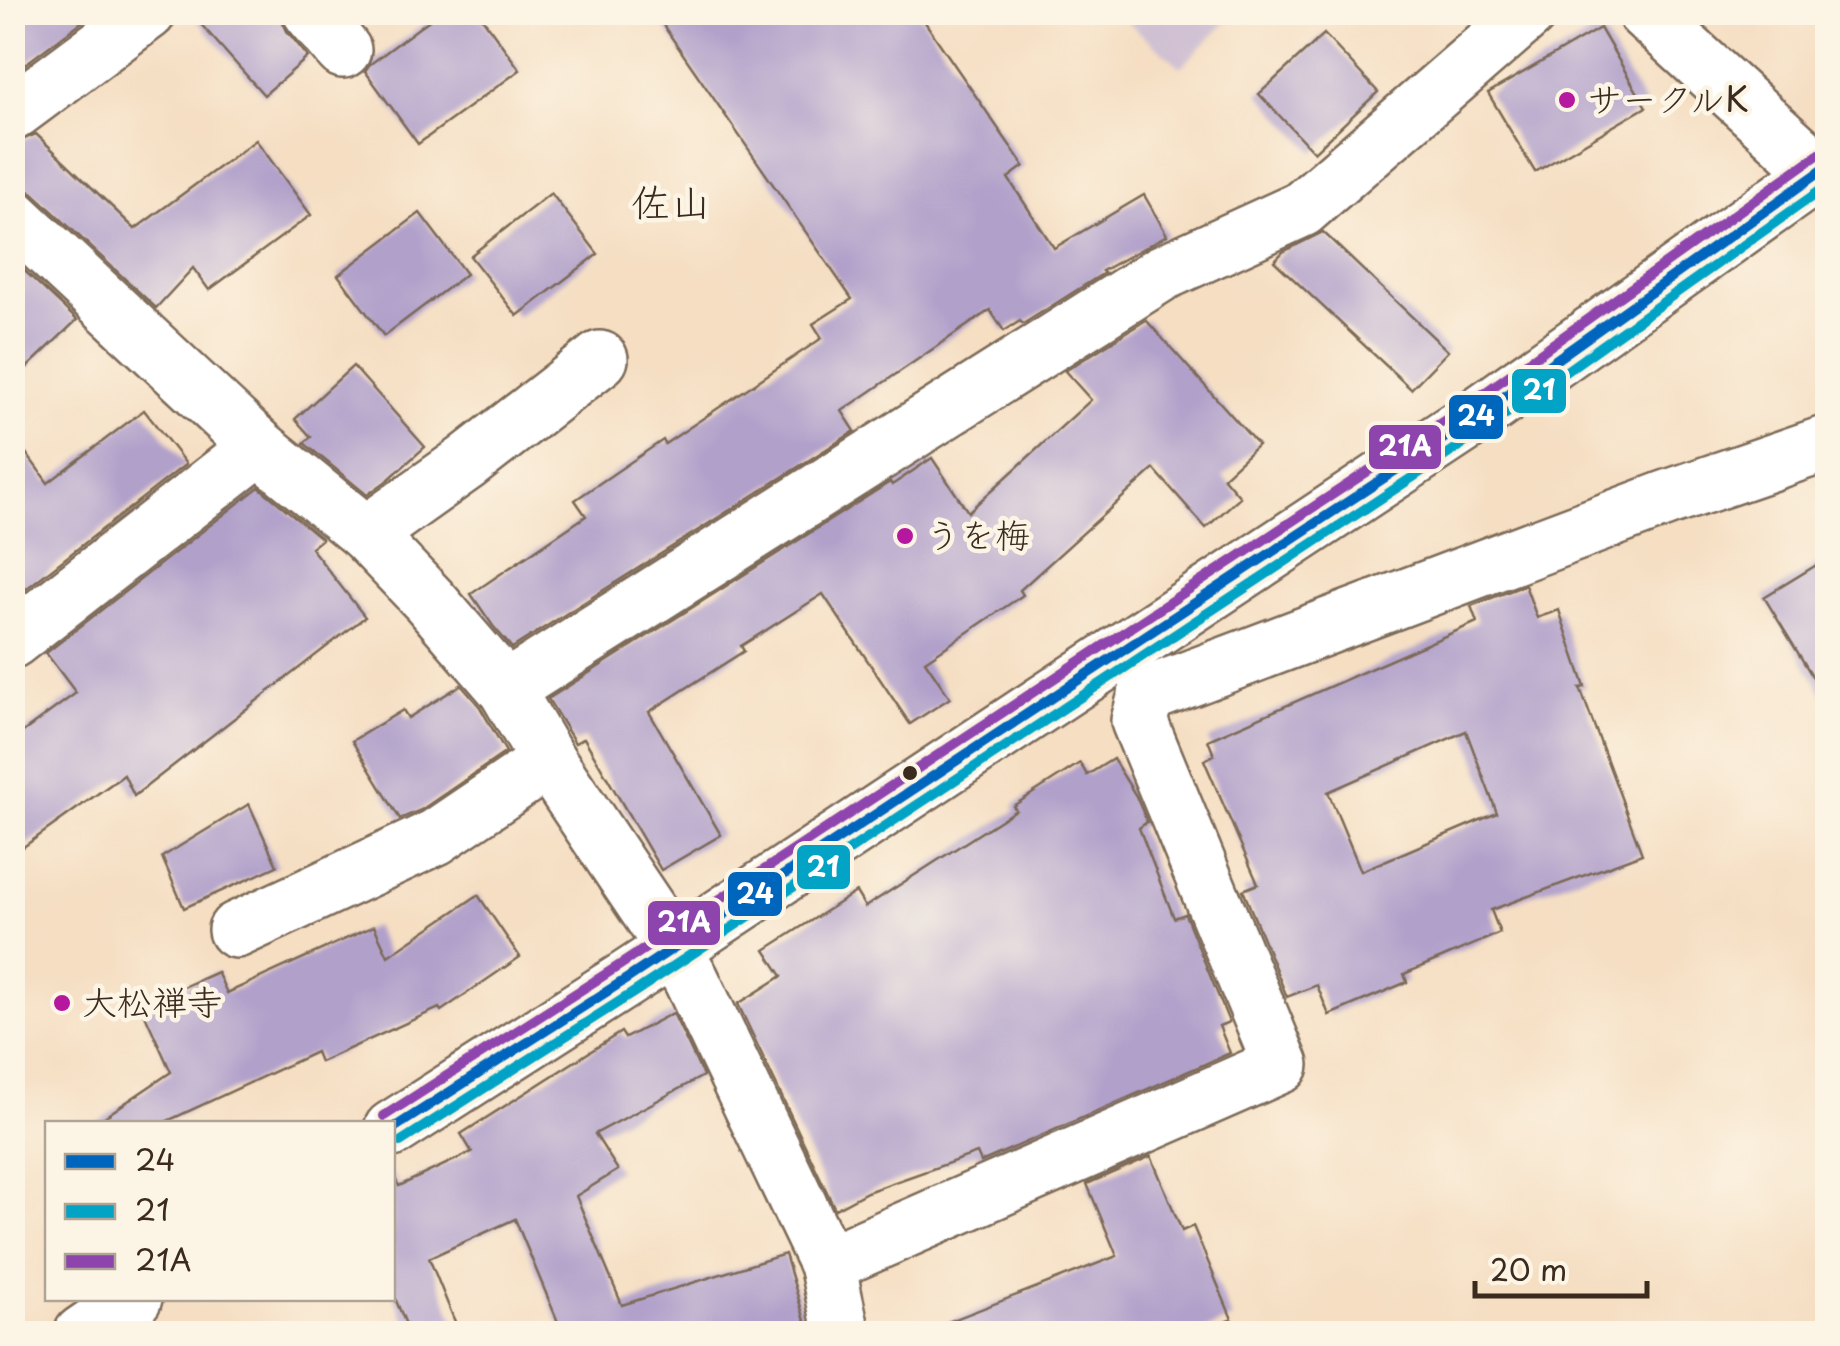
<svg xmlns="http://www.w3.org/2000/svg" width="1840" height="1346" viewBox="0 0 1840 1346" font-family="'Playpen Sans','Klee One',sans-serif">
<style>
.industrial{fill:#cebed2}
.building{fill:#b1a0ca;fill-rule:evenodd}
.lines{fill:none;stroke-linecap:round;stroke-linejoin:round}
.minor-casing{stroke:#7c6957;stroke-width:60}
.major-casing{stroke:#7c6957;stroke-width:60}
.minor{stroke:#fff;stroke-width:55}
.major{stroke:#fff;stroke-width:55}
.bus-1-casing{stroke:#fcf5e5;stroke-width:18}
.bus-2-casing{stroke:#fcf5e5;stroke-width:18}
.bus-3-casing{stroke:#fcf5e5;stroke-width:18}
.bus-1{stroke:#0065bd;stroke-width:10}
.bus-2{stroke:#03a3c5;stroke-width:10}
.bus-3{stroke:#8e44ad;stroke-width:10}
.poi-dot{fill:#b5179e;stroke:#fcf5e5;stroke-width:4}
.bus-dot{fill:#3b2a1e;stroke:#fcf5e5;stroke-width:4}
.labels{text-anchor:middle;stroke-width:9;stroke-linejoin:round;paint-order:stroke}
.poi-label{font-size:35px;fill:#3b2a1e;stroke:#fcf5e5;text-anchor:start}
.quarter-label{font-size:40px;fill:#3b2a1e;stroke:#fcf5e5}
.line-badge{stroke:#fcf5e5;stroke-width:4}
.badge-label{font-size:28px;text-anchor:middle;font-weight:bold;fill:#fff}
</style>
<rect width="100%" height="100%" fill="#fcf5e5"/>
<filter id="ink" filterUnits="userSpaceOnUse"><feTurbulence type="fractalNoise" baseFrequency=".01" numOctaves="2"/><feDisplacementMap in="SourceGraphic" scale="20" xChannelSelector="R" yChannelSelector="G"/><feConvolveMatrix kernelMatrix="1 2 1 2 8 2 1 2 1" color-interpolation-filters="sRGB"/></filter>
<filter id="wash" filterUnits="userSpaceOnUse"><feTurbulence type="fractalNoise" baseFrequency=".0048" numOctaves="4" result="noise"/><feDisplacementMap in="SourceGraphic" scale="40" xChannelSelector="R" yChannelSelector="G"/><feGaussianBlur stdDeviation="2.25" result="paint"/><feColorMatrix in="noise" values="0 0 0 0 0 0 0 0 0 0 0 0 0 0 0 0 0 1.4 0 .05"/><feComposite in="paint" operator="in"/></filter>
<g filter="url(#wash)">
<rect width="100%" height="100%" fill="#f5dec2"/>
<path class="industrial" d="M1116 13H1235L1181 67Z"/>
<g id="blocks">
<g class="building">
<path d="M25 12H95L12 74V25Z"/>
<path d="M190 12H281V18L287 31 308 57 264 95Z"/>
<path d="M440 12H478L520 70 418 144 365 71 369 65Z"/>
<path d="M654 12H918L1024 166 1008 178 1054 248 1144 195 1167 235 1102 271 1104 273 1023 324 1020 321 1004 331 990 310 842 411 855 431 512 648 493 626 471 594 586 516 575 500 663 440 665 444 822 338 813 324 852 299Z"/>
<path d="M1600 28 1646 107 1535 172 1488 93Z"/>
<path d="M1324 34 1378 92 1314 152 1259 94Z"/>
<path d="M36 134 135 229 256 140 311 215 209 290 193 268 156 308 33 193 12 180V144Z"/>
<path d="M551 193 598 254 517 316 470 256Z"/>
<path d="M420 213 466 274 384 336 338 275Z"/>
<path d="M1323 232 1448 351 1411 389 1274 261 1283 252Z"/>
<path d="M12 259 77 320 12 382Z"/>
<path d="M1146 320 1258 445 1223 477 1240 497 1206 528 1154 469 1020 590 1023 595 925 661 950 698 910 724 823 594 741 646 744 651 649 712 721 835 661 870 584 738 575 743 548 699 890 482 892 485 932 458 968 512 1091 400 1065 371Z"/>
<path d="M353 366 425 447 388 480 367 495 304 443 311 437 295 419Z"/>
<path d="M144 410 186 464 12 600V434L48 483Z"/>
<path d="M259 487 322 539 311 548 365 617 134 796 124 775 12 855V740L76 693 46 653Z"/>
<path d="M1828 558V702L1764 597Z"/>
<path d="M1525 585 1537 618 1559 610 1585 687 1580 688 1642 854 1491 910 1500 933 1404 974 1407 982 1329 1015 1317 985 1287 997 1243 890 1258 884 1204 760 1214 755 1208 740 1477 622 1471 606ZM1466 731 1497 813 1361 871 1328 792Z"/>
<path d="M461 685 480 707 506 752 421 810 400 819 352 741 403 710 408 718Z"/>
<path d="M1113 759 1136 796 1147 822 1139 828 1174 918 1185 914 1229 1022 1219 1026 1230 1053 981 1162 977 1153 867 1192 835 1209 738 1004 782 976 765 950 856 892 865 907 1016 810 1013 806 1080 763 1087 775Z"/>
<path d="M249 804 277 866 184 908 162 857Z"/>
<path d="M478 895 520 957 441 1011 439 1008 320 1062 316 1052 161 1124H94L171 1072 141 1006 217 972 227 993 374 926 388 956Z"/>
<path d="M673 1013 703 1076 595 1134 618 1170 576 1196 622 1305 785 1254 809 1334H563L515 1219 429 1258 460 1334H410L392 1291V1173L399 1186 472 1152 461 1134 621 1032 625 1038Z"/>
<path d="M1151 1156 1182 1231 1193 1226 1232 1319 1196 1334H927V1330L1117 1256 1087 1184Z"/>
</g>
</g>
</g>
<g filter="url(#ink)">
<use href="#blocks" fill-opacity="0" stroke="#7c6957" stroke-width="2.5"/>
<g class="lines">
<g class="minor-casing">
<g id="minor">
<path d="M311 12 343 50"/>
<path d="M1645 12 1820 172 1828 174"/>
<path d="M12 113 148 12"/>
<path d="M12 216 259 447 366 534 429 600 506 689 548 761 673 947 691 979 827 1264 842 1334"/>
<path d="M366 534 466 463 600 359"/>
<path d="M12 640 259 447"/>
<path d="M506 689 1162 273 1302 209 1529 12"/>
<path d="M1146 695 1668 498 1828 443"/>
<path d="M236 930 436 837 548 761"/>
<path d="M827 1264 1281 1065 1139 721 1146 695"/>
</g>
</g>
<g class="major-casing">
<g id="major">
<path d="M392 1129 628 978 1467 423 1828 166"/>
<path d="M82 1334 134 1298"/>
</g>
</g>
<use href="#minor" class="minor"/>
<use href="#major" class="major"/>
<g class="bus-1-casing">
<path id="bus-1" d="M392 1129 628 978 1467 423 1828 166"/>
</g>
<g class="bus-2-casing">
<path id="bus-2" d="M400 1142 636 991 1475 436 1828 185"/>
</g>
<g class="bus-3-casing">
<path id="bus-3" d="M384 1116 620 965 1459 411 1819 154"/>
</g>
<use href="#bus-1" class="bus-1"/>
<use href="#bus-2" class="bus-2"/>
<use href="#bus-3" class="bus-3"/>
</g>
</g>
<g class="poi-dot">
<circle cx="1567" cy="100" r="10"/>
<circle cx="905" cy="536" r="10"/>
<circle cx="62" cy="1003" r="10"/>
</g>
<circle class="bus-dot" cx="910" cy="773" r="9"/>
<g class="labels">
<g class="poi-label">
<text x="1587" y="112">サークルK</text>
<text x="925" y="548">うを梅</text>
<text x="82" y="1015">大松禅寺</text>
</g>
<g class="quarter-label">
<text x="671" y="217">佐山</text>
</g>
</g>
<g class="line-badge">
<rect x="1510" y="367" width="58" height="48" rx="10" fill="#03a3c5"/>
<rect x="1447" y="393" width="58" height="48" rx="10" fill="#0065bd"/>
<rect x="1367" y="423" width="76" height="48" rx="10" fill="#8e44ad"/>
<rect x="795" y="843" width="57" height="48" rx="10" fill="#03a3c5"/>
<rect x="726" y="870" width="58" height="48" rx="10" fill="#0065bd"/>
<rect x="646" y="899" width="76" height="48" rx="10" fill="#8e44ad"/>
</g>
<g class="badge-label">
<text x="1539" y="400">21</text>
<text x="1476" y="426">24</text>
<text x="1405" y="456">21A</text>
<text x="823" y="877">21</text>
<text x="755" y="904">24</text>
<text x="684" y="932">21A</text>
</g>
<rect width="1840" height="1346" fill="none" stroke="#fcf5e5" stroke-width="50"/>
<rect x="45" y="1121" width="350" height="180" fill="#fcf5e5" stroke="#afa495" stroke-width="2.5"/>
<rect x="65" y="1154" width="50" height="15" fill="#0065bd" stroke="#afa495" stroke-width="2.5"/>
<text x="135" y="1171" font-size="30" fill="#3b2a1e">24</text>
<rect x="65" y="1204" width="50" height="15" fill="#03a3c5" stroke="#afa495" stroke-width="2.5"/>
<text x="135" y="1221" font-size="30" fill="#3b2a1e">21</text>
<rect x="65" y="1254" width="50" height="15" fill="#8e44ad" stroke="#afa495" stroke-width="2.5"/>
<text x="135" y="1271" font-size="30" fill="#3b2a1e">21A</text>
<path d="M1475 1281v15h172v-15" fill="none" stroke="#3b2a1e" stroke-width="5"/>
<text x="1490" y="1281" font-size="30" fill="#3b2a1e" stroke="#fcf5e5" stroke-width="8" paint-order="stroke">20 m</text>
</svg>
